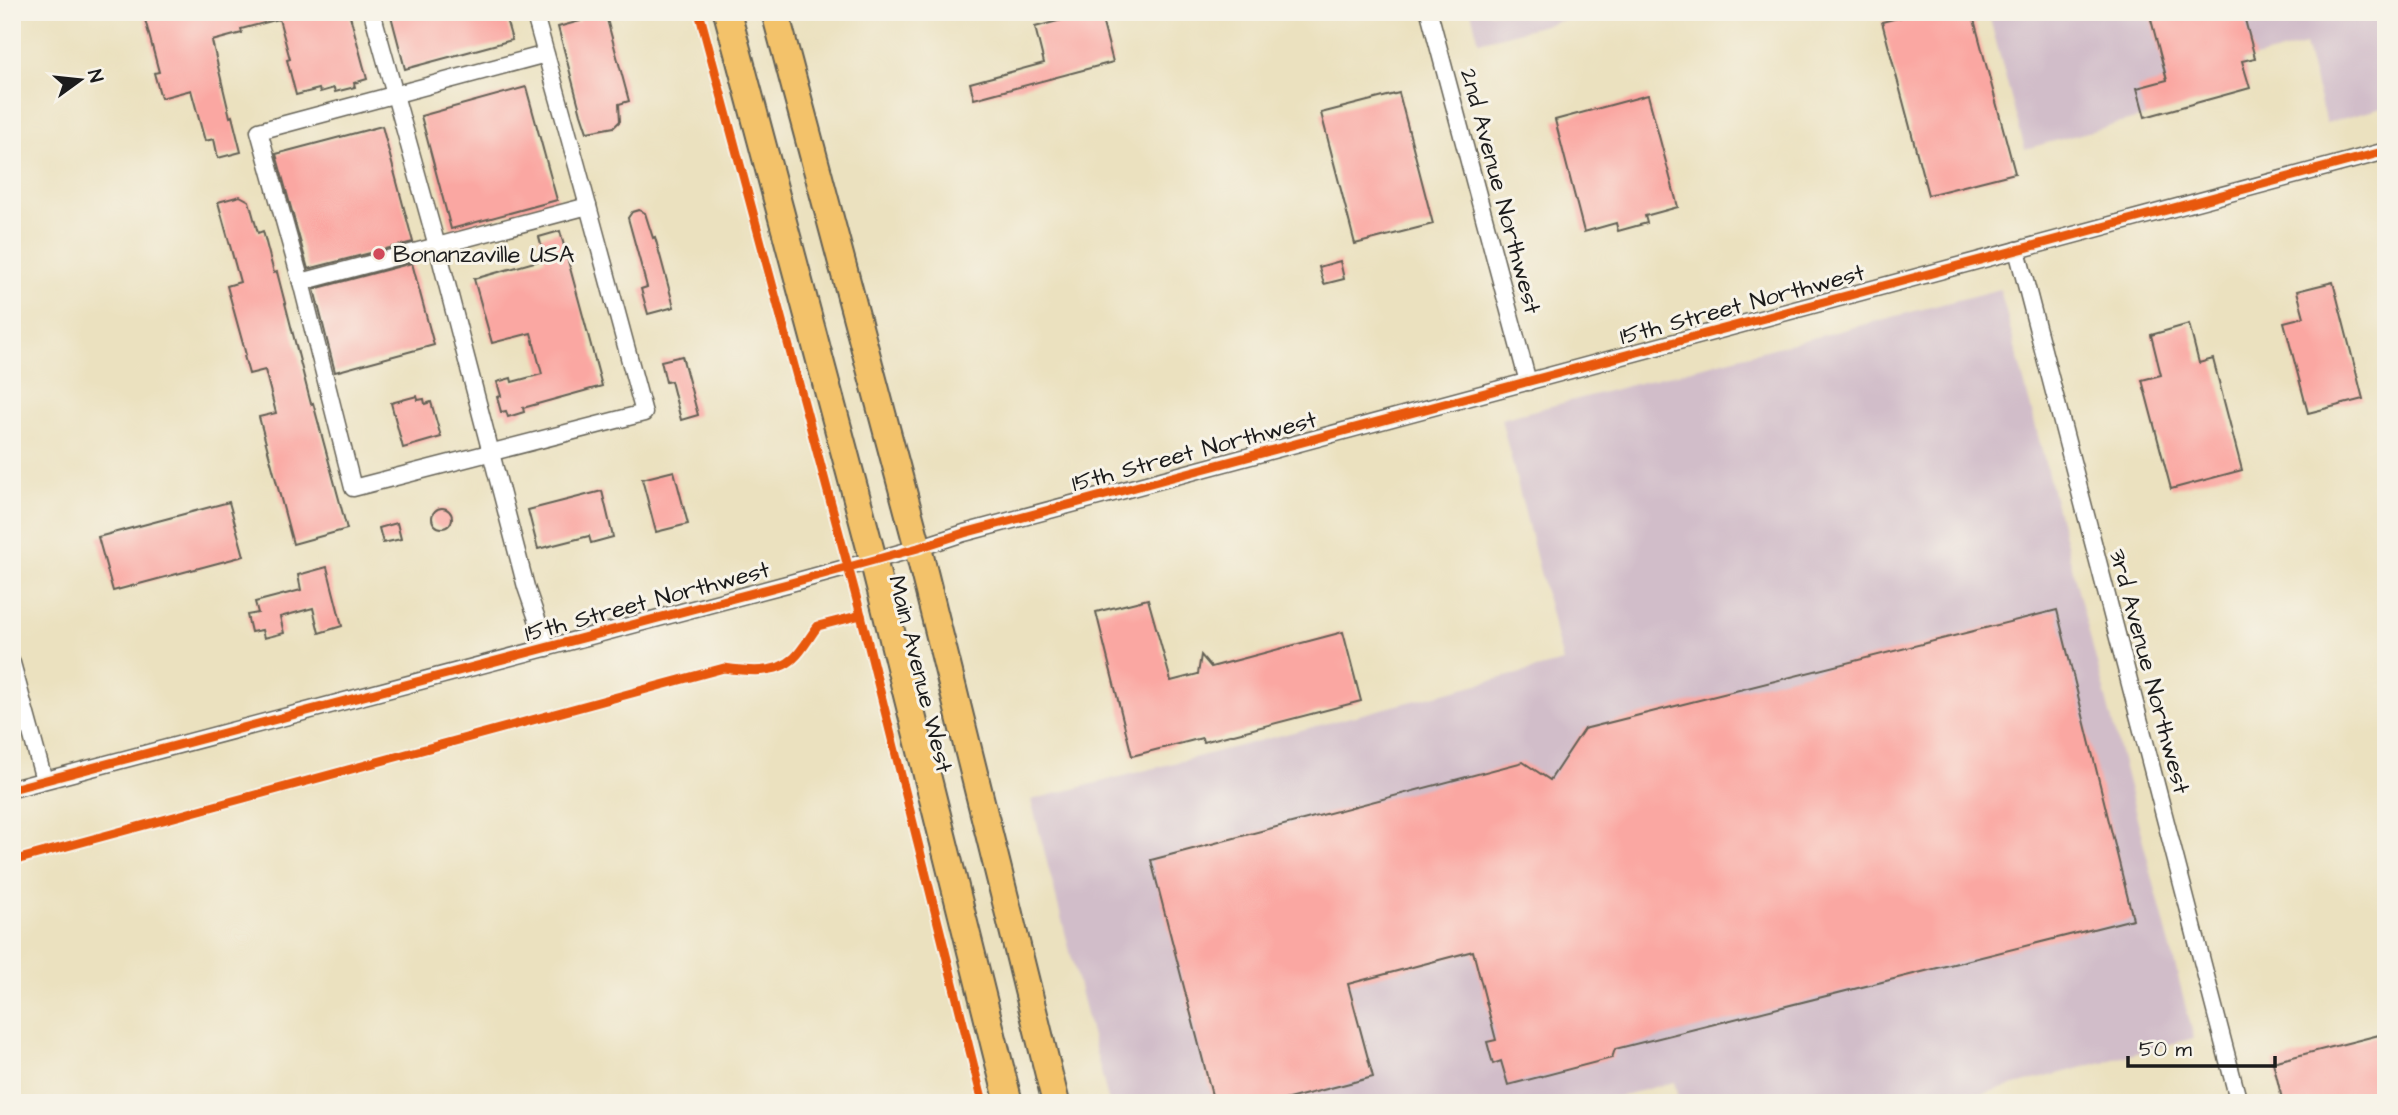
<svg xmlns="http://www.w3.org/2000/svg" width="2398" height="1115" viewBox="0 0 2398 1115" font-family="'Architects Daughter',sans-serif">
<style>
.industrial{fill:#d1bdc9}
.building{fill:#faa7a2}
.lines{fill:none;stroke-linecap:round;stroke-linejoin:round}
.minor-casing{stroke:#646155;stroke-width:19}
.primary-casing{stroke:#646155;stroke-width:30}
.minor{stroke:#fff;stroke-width:16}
.primary{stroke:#f3c26a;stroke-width:26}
.cycleway-casing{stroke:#f7f3e8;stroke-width:13}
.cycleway{stroke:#e8590c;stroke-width:9}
.poi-dot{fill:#d1495b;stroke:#f7f3e8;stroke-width:2.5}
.labels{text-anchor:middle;stroke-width:6;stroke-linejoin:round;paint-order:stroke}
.street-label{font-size:24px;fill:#1c1c1c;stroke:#f7f3e8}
.poi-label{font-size:24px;fill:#1c1c1c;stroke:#f7f3e8;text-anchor:start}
</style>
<rect width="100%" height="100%" fill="#f7f3e8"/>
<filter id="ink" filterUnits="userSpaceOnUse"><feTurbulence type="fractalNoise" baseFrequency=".0143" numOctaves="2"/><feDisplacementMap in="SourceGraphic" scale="14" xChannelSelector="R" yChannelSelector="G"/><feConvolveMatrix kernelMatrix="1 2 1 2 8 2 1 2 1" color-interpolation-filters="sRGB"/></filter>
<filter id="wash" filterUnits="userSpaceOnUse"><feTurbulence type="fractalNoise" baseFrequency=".00686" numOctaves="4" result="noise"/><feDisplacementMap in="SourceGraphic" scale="28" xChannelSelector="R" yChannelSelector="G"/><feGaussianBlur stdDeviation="1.57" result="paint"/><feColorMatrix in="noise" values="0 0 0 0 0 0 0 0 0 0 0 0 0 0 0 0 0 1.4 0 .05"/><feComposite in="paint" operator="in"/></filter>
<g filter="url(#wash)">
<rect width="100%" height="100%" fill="#ebe1bf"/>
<g class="industrial">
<path d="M1471 12H1590V13L1479 42Z"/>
<path d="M1988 12H2386V107L2326 123 2305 45 2243 61 2250 88 2025 149Z"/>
<path d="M2000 289 2194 1038 1947 1103H1679L1674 1082 1594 1103H1109L1031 800 1563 662 1501 419Z"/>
</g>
<g id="blocks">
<g class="building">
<path d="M143 12H349L367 79 354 83 355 87 335 92 334 88 320 92 319 89 296 95 287 60 290 59 279 19 241 29 242 33 212 41 230 117 232 116 241 152 218 158 214 139 205 141 191 90 161 98 154 73 159 72Z"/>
<path d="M390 12H504L512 40 405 69Z"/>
<path d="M577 12H605L629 101 619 104 620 121 614 127 587 132 581 114 558 27 580 21Z"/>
<path d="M1092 12H1100L1113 62 974 99 970 83 1044 63 1035 27Z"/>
<path d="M1921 12H1972L2015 173 1928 195 1882 22Z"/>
<path d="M2149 12H2243L2255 58 2242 61 2250 88 2145 117 2137 88 2167 80Z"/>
<path d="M526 87 557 200 451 229 421 116Z"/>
<path d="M1399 93 1433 224 1355 244 1321 113Z"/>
<path d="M1648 95 1678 207 1645 216 1647 223 1618 231 1616 223 1584 232 1555 120Z"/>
<path d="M382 126 413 242 308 269 276 154Z"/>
<path d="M240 196 249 201 258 233 263 231 274 273 277 272 311 404 313 403 347 529 293 544 259 417 276 413 265 370 249 374 244 356 246 355 227 286 240 282 218 202Z"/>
<path d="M639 210 645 213 653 238 655 237 674 307 648 314 641 289 647 287 628 218 632 212Z"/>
<path d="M560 231 602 386 523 408 524 412 508 417 506 411 501 412 497 397 501 396 497 382 511 378 512 382 542 374 531 333 492 343 474 279 545 259 539 237Z"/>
<path d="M1340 261 1344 279 1324 284 1319 267Z"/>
<path d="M412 263 434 345 335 372 314 289Z"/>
<path d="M2333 282 2363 399 2308 413 2284 322 2304 317 2297 291Z"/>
<path d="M2189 324 2199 363 2213 359 2242 470 2171 489 2142 380 2161 375 2151 335Z"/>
<path d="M682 356 698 415 681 420 671 381 666 382 661 361Z"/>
<path d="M417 396 418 400 424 399 425 404 431 402 441 437 403 448 391 403Z"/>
<path d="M674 471 688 524 656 532 642 479Z"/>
<path d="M602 491 613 537 591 543 589 536 538 549 528 510Z"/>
<path d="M229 502 244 556 113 591 98 537Z"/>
<circle cx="442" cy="518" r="10"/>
<path d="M397 523 401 539 383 543 379 528Z"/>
<path d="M327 567 342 626 319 633 313 608 280 617 284 633 264 638 262 630 251 632 247 615 258 613 255 602 301 590 298 575Z"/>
<path d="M1148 599 1171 681 1198 674 1201 655 1211 667 1343 632 1361 701 1203 742 1202 738 1132 756 1096 612Z"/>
<path d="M2057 610 2133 919 1615 1049 1612 1058 1508 1085 1501 1061 1493 1064 1487 1042 1496 1040 1473 951 1348 984 1373 1077 1273 1103H1214L1151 860 1523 762 1550 780 1584 729Z"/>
<path d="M2379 1035 2384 1051H2386V1103H2283L2273 1062Z"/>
</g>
</g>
</g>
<g filter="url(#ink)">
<use href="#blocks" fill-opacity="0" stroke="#646155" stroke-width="2"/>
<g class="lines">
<g class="minor-casing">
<g id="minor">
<path d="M372 12 437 246 526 587 547 648"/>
<path d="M534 12C572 145 608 279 644 413L353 488 301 282 259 131 546 54"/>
<path d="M1429 12 1528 382"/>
<path d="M2017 250 2239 1103"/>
<path d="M301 282 588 206"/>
<path d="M12 663 44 780"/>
<path d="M12 789 787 584 918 548 964 533 2386 151"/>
</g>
</g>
<g class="primary-casing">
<g id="primary">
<path d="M727 12 873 559 1009 1103"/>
<path d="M775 12 918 548 1056 1103"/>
</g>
</g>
<use href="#minor" class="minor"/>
<use href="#primary" class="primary"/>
<g class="cycleway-casing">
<g id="cycleway">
<path d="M699 12 861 615 983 1103"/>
<path d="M12 789 787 584 918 548 964 533 2386 151"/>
<path d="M12 861 724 668C746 671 776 675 794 658 803 650 810 636 818 626L861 615"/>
</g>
</g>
<use href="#cycleway" class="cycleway"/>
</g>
</g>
<circle class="poi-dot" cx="379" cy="254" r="7"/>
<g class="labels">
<g class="street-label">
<text transform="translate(1501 191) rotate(75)" y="8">2nd Avenue Northwest</text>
<text transform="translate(1742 304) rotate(-15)" y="8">15th Street Northwest</text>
<text transform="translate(1194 451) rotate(-15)" y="8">15th Street Northwest</text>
<text transform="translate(647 601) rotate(-15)" y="8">15th Street Northwest</text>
<text transform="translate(2150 671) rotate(75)" y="8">3rd Avenue Northwest</text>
<text transform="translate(921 674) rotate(76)" y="8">Main Avenue West</text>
</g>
<g class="poi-label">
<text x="393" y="262">Bonanzaville USA</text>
</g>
</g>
<rect width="2398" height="1115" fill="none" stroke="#f7f3e8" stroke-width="42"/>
<g transform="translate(80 80) rotate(75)" stroke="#f7f3e8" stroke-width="5" paint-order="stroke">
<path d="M0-5L12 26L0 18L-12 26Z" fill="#1c1c1c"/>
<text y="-10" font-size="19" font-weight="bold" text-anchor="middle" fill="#1c1c1c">N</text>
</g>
<path d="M2128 1056v10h147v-10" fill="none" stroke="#1c1c1c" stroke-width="3.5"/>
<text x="2139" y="1056" font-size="21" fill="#1c1c1c" stroke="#f7f3e8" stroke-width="5" paint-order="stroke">50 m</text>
</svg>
